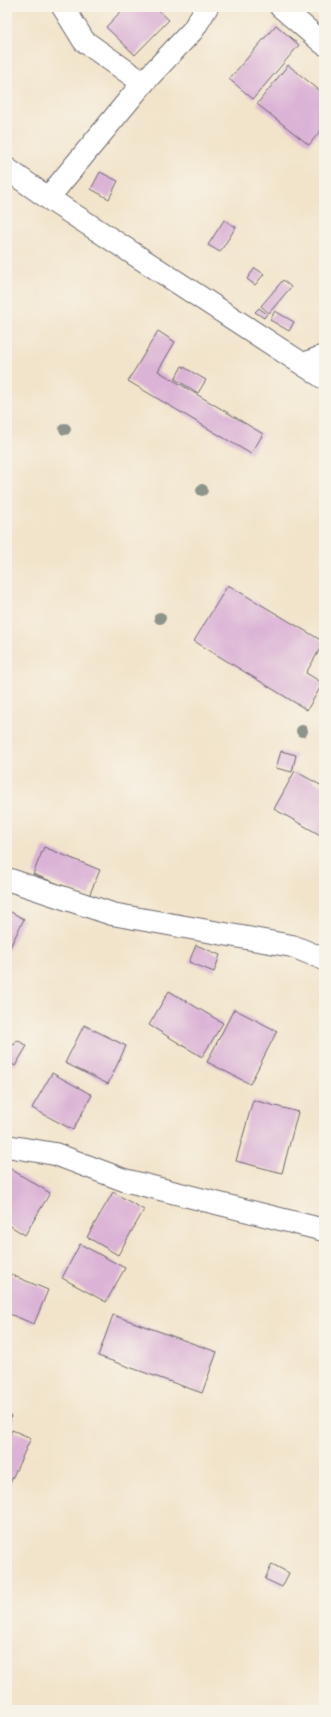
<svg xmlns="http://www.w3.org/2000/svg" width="331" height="1717" viewBox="0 0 331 1717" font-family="Caveat,sans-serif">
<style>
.building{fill:#dbb3d6}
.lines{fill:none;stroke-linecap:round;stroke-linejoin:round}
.minor-casing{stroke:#6b666d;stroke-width:24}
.tertiary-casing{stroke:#6b666d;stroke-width:24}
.minor{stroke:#fff;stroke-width:22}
.tertiary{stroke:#fff;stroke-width:22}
.tree{fill:#8d958b}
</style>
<rect width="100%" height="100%" fill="#f7f3e8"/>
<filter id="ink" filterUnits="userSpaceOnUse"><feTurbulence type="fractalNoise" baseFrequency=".025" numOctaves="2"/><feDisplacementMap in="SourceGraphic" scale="8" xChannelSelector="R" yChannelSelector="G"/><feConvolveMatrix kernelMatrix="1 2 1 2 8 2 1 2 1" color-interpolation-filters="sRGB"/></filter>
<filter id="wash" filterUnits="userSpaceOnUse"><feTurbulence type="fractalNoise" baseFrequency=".012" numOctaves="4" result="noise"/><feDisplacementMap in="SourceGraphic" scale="16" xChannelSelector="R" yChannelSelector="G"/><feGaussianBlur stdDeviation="0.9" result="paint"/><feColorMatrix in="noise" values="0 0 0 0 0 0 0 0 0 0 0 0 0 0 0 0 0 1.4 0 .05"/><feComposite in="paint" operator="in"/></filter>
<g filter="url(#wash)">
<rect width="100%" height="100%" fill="#f2e4cb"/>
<g id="blocks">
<g class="building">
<path d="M125 7H155L169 20 135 55 106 27Z"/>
<path d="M276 25 299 45 253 99 229 79Z"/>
<path d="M288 65 324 94V126L309 145 257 104Z"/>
<path d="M100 172 118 181 109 199 91 189Z"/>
<path d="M224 220 236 227 220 252 208 245Z"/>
<path d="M255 268 264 274 255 285 247 279Z"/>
<path d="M283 280 291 287 269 313 261 306Z"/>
<path d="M259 308 267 314 264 318 255 312Z"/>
<path d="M275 311 294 322 289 331 270 320Z"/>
<path d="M158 331 175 342 158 371 263 434 251 454 128 381Z"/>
<path d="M182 366 206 380 198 393 175 379Z"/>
<path d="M228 585 324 642 306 673 323 683 307 710 194 641Z"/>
<path d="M281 751 296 755 292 772 276 768Z"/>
<path d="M295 771 324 787V837L274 809Z"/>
<path d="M44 847 100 870 89 896 33 874Z"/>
<path d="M7 910 24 919 7 953Z"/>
<path d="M196 945 220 955 214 972 189 962Z"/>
<path d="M169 991 223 1023 202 1057 149 1025Z"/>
<path d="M234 1009 277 1031 250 1084 207 1062Z"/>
<path d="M84 1025 126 1046 108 1084 65 1063Z"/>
<path d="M17 1040 27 1046 15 1066 11 1063 7 1069V1041L14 1045Z"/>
<path d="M52 1073 92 1095 73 1130 32 1108Z"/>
<path d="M253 1100 298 1112 282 1173 236 1161Z"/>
<path d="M9 1168 50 1193 25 1235 7 1224V1171Z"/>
<path d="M113 1192 144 1210 118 1255 87 1237Z"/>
<path d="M80 1244 125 1268 106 1302 62 1278Z"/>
<path d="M7 1273 48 1290 34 1324 7 1313Z"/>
<path d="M113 1315 217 1352 202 1393 98 1356Z"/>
<path d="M7 1415 11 1416 9 1427 7 1426Z"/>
<path d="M12 1430 31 1438 10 1483 7 1482V1440Z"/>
<path d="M272 1564 289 1573 282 1587 265 1579Z"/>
</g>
</g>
</g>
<g filter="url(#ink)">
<use href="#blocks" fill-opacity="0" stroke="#6b666d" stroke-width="1"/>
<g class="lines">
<g class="minor-casing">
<g id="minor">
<path d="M63 7 84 41 143 83"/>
<path d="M281 7 324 44"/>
<path d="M48 198 143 83 193 30 207 7"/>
<path d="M304 364 324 356"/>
<path d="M7 879 112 914 292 946 324 959"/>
<path d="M7 1146 55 1154 124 1180 324 1230"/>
</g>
</g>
<g class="tertiary-casing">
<path id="tertiary" d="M7 169 48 198 324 378"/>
</g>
<use href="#minor" class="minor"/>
<use href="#tertiary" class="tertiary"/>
</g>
<g class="tree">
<circle cx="65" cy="429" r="6"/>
<circle cx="202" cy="490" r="6"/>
<circle cx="160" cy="618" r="6"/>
<circle cx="302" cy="731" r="6"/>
</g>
</g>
<rect width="331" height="1717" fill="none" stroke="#f7f3e8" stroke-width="24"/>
</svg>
